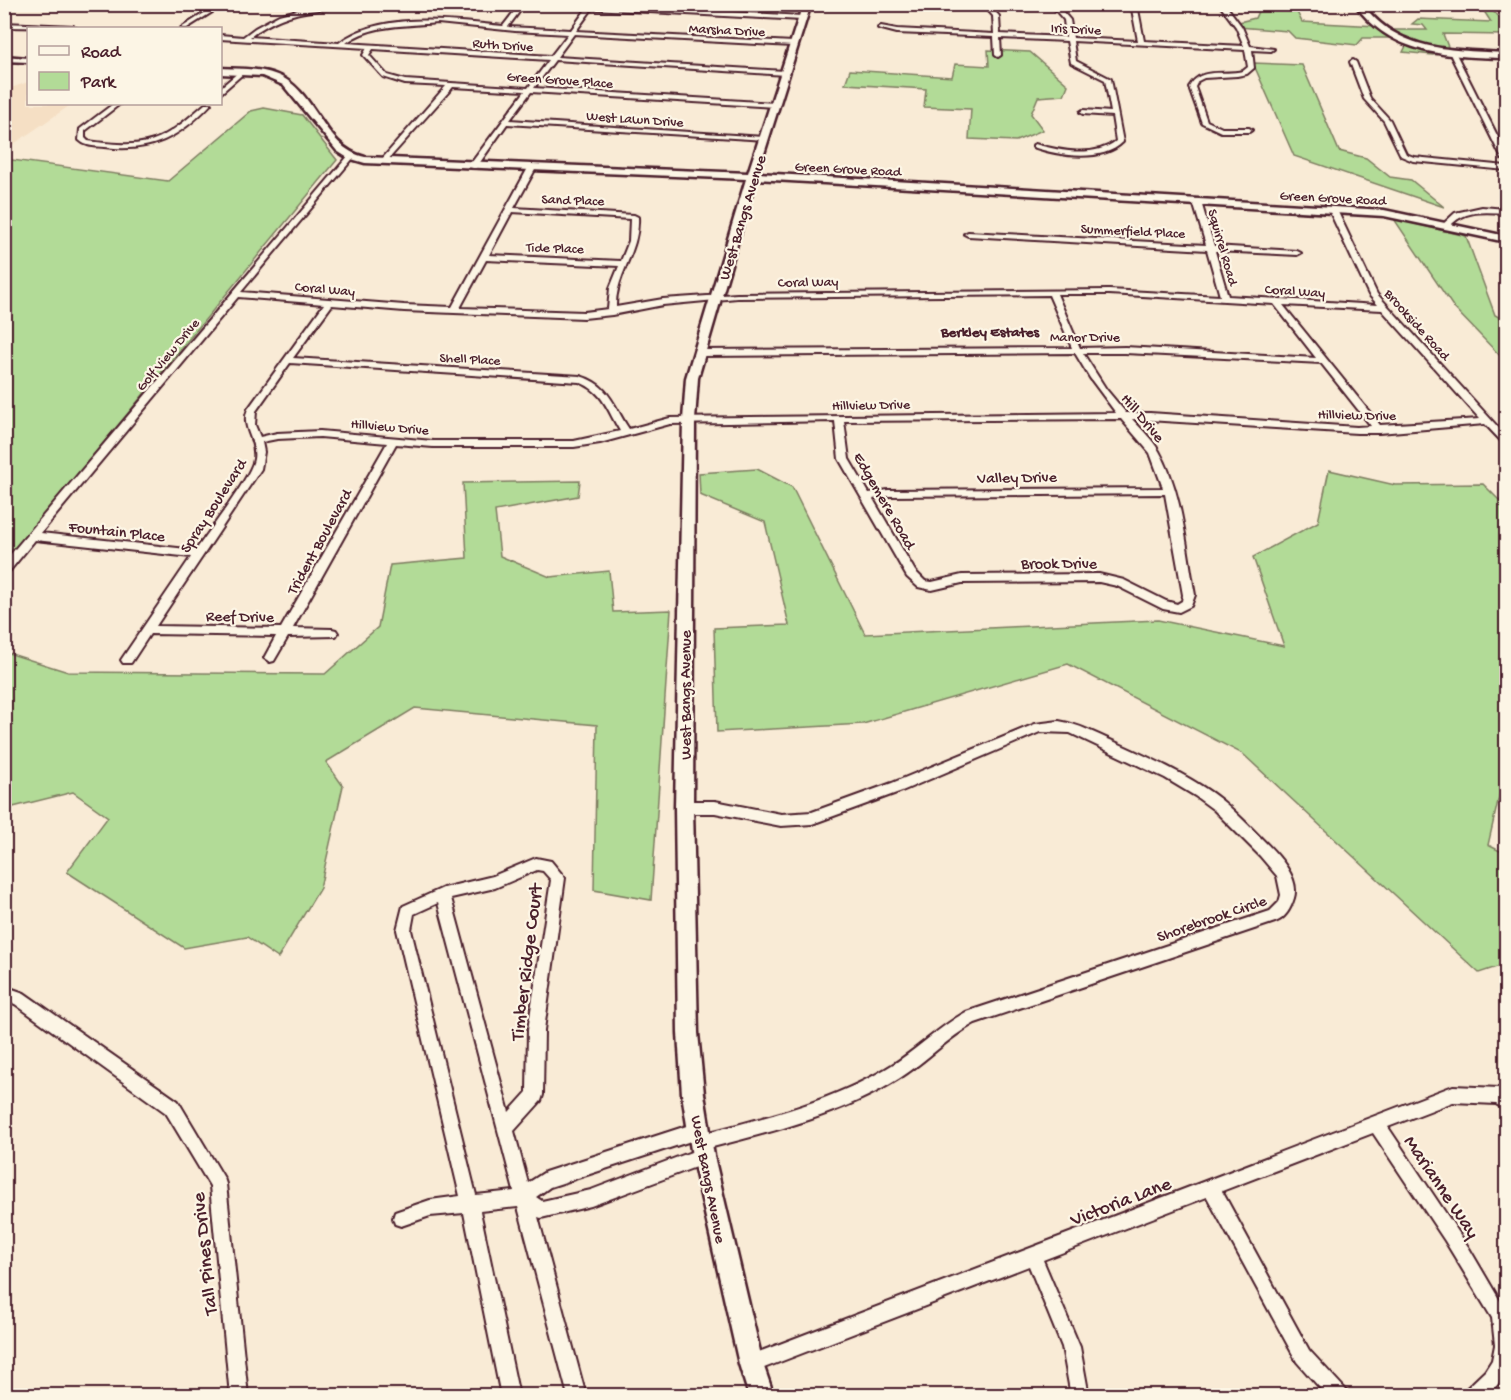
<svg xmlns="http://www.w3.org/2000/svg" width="1511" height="1400" viewBox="0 0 1511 1400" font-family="'Gochi Hand',sans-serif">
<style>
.built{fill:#f5dfc4}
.green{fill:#b2db97;stroke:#7e7d61;stroke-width:1.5}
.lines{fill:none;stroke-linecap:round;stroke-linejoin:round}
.street-casing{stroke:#4a1f2b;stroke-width:4}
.secondary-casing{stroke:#4a1f2b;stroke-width:5}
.street{fill:#fcf5e5;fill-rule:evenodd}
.secondary{fill:#fcf5e5;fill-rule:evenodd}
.labels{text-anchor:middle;stroke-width:4.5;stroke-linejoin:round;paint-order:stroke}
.far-street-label{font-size:14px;fill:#4a1f2b;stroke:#fcf5e5}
.far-neighbourhood-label{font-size:15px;font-weight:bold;fill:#4a1f2b;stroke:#fcf5e5}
.street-label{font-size:16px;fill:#4a1f2b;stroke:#fcf5e5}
.near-street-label{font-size:20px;fill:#4a1f2b;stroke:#fcf5e5}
</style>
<rect width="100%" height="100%" fill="#f9ebd6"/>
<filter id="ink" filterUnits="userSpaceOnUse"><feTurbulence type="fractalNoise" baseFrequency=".0167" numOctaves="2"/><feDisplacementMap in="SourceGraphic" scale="12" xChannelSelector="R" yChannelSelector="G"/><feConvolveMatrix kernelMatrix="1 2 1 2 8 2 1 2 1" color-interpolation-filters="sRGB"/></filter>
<g filter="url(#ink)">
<path class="built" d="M28 82V104H72L5 150V90Z"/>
<g class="green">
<path d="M1293 4 1302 22 1378 26 1384 30H1427L1423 25 1412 24 1418 19 1491 22 1480 5H1506L1490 9 1506 22V35L1443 34 1450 52 1433 55 1403 52 1408 42 1399 38H1363L1357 45 1295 38 1288 31 1238 27 1235 23 1255 18 1259 9 1258 5Z"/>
<path d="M988 50 1030 52 1068 85 1064 95 1038 97 1031 114 1043 130 1016 141 969 139 971 109 924 107 926 89 845 84 850 70 952 77 955 64 989 66Z"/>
<path d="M1253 63 1302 65 1339 151 1366 158 1390 177 1411 180 1444 207 1294 156Z"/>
<path d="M264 108 302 115 337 160 5 562V159L168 181 251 111Z"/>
<path d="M1394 219 1466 236 1495 315 1506 321V362L1454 308Z"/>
<path d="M757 469 792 487 865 634 1158 620 1284 646 1253 557 1318 522 1329 470 1395 485 1483 484 1506 507V766L1488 845 1506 854V964L1479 973 1243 754 1068 664 863 724 717 732 714 628 789 625 765 522 700 495 699 473Z"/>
<path d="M580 481 578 496 495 511 500 556 550 577 609 571 613 612 671 610 651 900 594 890 597 725 415 708 326 762 343 786 320 888 278 958 247 937 184 948 67 872 108 817 73 792 5 809V652L68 672 325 674 378 627 390 565 467 558 463 483Z"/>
</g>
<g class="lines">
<g class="street-casing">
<g id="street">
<path d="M144 4 213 7 218 4H225L187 28H181L209 10Z"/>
<path d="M330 4H350C340 8 328 8 317 10 291 13 270 21 250 37L339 43C380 11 454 21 503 26L520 4H525L508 27 571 30 590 4 802 16 805 18 802 20 592 9 576 31 793 42 796 44 793 46 574 34 557 57 785 71 788 73 785 75 555 60 534 88 775 103 778 105 775 107 531 92 510 120 764 137 766 138V140L507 124 476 168H473L469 166 525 91 453 87 385 163 381 161 382 159 446 86 405 84 383 77 363 55 367 48 220 39V35L243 37 255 28 279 15 305 8ZM438 23 515 31 568 34 551 56 346 43C371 24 407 26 438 23ZM373 49 549 60 528 88 405 80 387 75 369 55Z"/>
<path d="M982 4H988L999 16 1000 34 1066 37 1064 20 1050 4H1056L1070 20 1073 38 1138 41 1131 4H1137L1144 41 1244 46 1236 27 1219 4H1225L1242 27 1250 46 1274 49 1271 51 1252 50 1254 68 1247 74 1237 76 1204 78 1198 81 1195 87 1207 121 1222 128H1249L1252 130 1249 132H1221L1202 123 1189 87C1201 66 1222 76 1243 71L1248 67 1245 50 1073 41 1076 61 1111 79 1123 142C1102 163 1059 156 1033 147V145L1035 144C1060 151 1094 158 1116 141L1112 116 1083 114 1080 112 1083 110 1111 112 1105 80 1071 63 1067 41 1000 38 1001 55 998 57 995 55 994 37 897 33 878 28 881 26 897 29 994 34 993 16Z"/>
<path d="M1417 4H1442L1444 6 1441 8Z"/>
<path d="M4 23 73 26 76 28 4 27Z"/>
<path d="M1452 50 1455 52 1506 153V161L1502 159 1449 52Z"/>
<path d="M1353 60 1356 62 1370 98 1390 120 1406 154 1414 157 1506 166V170L1413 161 1401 156 1384 121 1364 99 1350 62Z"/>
<path d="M240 71 245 72 220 94V88Z"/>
<path d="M113 104H120L85 131V138L88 141C149 149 159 144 205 104H211C180 137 151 153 105 147 95 146 86 147 79 140L80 129Z"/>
<path d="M349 155 355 156 241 292 404 305 452 307 528 168 532 166 536 168 514 208 634 215 638 217C640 251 615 275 616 307L663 299 737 294 1109 290 1220 296 1207 250 968 236 964 234 968 232 1206 245 1193 202 1197 200 1201 202 1214 246 1297 251 1301 253 1297 255 1215 251 1228 296 1378 305 1369 295 1329 210 1336 208 1377 294 1506 436V444L1503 443 1485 424 1379 433H1357L1132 419C1141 429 1152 439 1159 451 1183 493 1186 548 1195 595L1191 606 1179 612 1163 609 1117 586 1099 582 962 583 932 590 918 587 907 577 839 459 835 421 670 424 600 443 574 447H433L396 444 293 628 332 629 336 630 338 633 336 636 288 637 274 661 270 662 264 658 276 636 150 634 131 663H123L121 660 123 657 191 557 35 540 8 573 4 574V562ZM512 212 630 219 629 241 621 261 489 255ZM486 260 619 266 610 288 608 309 584 312 460 308ZM1057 294H1109L1274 304 1316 358 1125 347 1080 348ZM1049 295 1072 348 700 350 696 353 700 356 1075 353 1090 378 1116 413 670 418 629 429C613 405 610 385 580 376L293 358 332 305 404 311 584 318 612 315 663 305 737 298ZM238 297 324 304 248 409C240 427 257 440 254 459 251 477 209 531 196 550L41 533ZM1283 305 1382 310 1480 419 1380 425ZM1083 353H1125L1321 363 1371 426 1357 427 1150 413H1126L1106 389ZM290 363 579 382C604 392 607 410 620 431L574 441H433L320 431 277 433 260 437 255 425 256 411ZM1121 419 1150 453 1163 488 888 490 869 493 849 459 844 421ZM320 437 387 443 281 628 156 626 261 469 264 452 262 442 277 439ZM1165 494 1183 595 1182 601 1177 604 1166 601 1124 580 1099 574 962 575 932 582 925 581 915 571 873 499 888 496Z"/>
<path d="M1482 207 1506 209V213C1485 212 1464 209 1449 227L1442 225 1455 213Z"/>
<path d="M1059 721C1079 724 1096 734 1115 742 1148 757 1182 772 1212 793 1232 807 1249 826 1266 843 1279 856 1300 878 1294 898 1291 908 1285 919 1275 922L975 1023C947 1038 927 1061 900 1078 842 1115 771 1132 705 1149L709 1150 711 1156 709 1162 591 1206 541 1218 538 1217 586 1396H568L518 1207 480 1211 519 1396H501L464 1213 430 1216 401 1226 395 1224 393 1218 395 1212 430 1200 460 1196 397 930 403 906 443 888 493 876 536 858 551 861 565 878 544 1030 543 1095 541 1101 514 1131 528 1183 545 1172 699 1122 705 1124 707 1130 706 1133C768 1117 832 1101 887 1068 915 1052 937 1028 966 1012L1270 911 1279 902 1281 895 1277 876 1260 856 1214 810 1195 796 1165 778 1070 733 1040 732 902 791 812 824 781 826 715 813H684L679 811 678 807 679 803 684 801H715L781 814 812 812 892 783 1035 724ZM537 870 543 871 551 880 528 1030 527 1092 509 1112 451 898 495 888ZM438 903 514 1191 476 1195 411 930 414 914ZM694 1140 695 1148 699 1149 591 1190 542 1201 536 1197 550 1187Z"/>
<path d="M4 986 24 993 178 1101 224 1178 226 1184 248 1396H230L210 1186 166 1113 15 1004 4 1000Z"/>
<path d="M1453 1086 1499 1088 1506 1092V1110L1496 1104 1453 1102 1388 1127 1469 1248 1506 1311V1369L1498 1384 1487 1396H1462L1465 1390 1485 1371 1492 1360 1495 1345 1492 1318 1445 1241 1373 1133 1222 1191 1309 1350 1346 1390 1349 1396H1327L1297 1362 1207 1197 1043 1260 1080 1347 1089 1396H1071L1062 1347 1029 1266 751 1373 745 1370 742 1364 745 1358 751 1355Z"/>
</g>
</g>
<g class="secondary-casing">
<g id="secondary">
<path d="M803 4H811L758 173 1384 210 1506 236V242L1384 216 756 179 698 378 695 420 693 807 698 1033 704 1094 714 1156 763 1364 774 1396H749L739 1364 692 1156 682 1094 678 1033 675 807 683 420 686 378 746 179 365 163 348 158 337 151 283 85 262 76 220 74V68C239 69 259 68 277 75 316 90 323 148 365 157L748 173Z"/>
<path d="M1355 4H1363C1396 52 1454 50 1506 53V58C1450 57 1390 55 1355 4Z"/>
<path d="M4 56 28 58V62L4 61Z"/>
</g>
</g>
<use href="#street" class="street"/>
<use href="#secondary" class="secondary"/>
</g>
</g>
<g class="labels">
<g class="far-street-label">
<text transform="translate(1076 28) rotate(3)" y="5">Iris Drive</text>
<text transform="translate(727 29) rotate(3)" y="5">Marsha Drive</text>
<text transform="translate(503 44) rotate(4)" y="5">Ruth Drive</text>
<text transform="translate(560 79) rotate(4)" y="5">Green Grove Place</text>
<text transform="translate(635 118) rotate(4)" y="5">West Lawn Drive</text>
<text transform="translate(848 168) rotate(3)" y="5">Green Grove Road</text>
<text transform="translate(1333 197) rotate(3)" y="5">Green Grove Road</text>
<text transform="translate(573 199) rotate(2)" y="5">Sand Place</text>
<text transform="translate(1133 230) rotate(3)" y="5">Summerfield Place</text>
<text transform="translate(555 247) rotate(2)" y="5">Tide Place</text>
<text transform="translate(1224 247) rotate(74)" y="5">Squirrel Road</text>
<text transform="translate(808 281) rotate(-1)" y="5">Coral Way</text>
<text transform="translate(325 288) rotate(5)" y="5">Coral Way</text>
<text transform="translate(1295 290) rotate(4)" y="5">Coral Way</text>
<text transform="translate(1418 324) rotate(48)" y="5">Brookside Road</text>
<text x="1085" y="341">Manor Drive</text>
<text transform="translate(167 354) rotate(-50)" y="5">Golf View Drive</text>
<text transform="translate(470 358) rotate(3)" y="5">Shell Place</text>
<text transform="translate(871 404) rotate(-1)" y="5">Hillview Drive</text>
<text transform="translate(1357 414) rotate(1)" y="5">Hillview Drive</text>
<text transform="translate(390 426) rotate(5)" y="5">Hillview Drive</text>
</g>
<g class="far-neighbourhood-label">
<text x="990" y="336">Berkley Estates</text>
</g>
<g class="street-label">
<text transform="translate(741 217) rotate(-73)" y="6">West Bangs Avenue</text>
<text transform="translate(1144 417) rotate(50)" y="6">Hill Drive</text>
<text transform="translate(1017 476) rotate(-1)" y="6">Valley Drive</text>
<text transform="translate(886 500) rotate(60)" y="6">Edgemere Road</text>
<text transform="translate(212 505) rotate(-57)" y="6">Spray Boulevard</text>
<text transform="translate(117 530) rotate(6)" y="6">Fountain Place</text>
<text transform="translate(318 541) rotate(-61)" y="6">Trident Boulevard</text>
<text x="1059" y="568">Brook Drive</text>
<text transform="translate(240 615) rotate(1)" y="6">Reef Drive</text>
<text transform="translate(684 695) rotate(-90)" y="6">West Bangs Avenue</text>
<text transform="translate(1211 917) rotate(-19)" y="6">Shorebrook Circle</text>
<text transform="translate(710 1179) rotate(79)" y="6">West Bangs Avenue</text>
</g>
<g class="near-street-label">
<text transform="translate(525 962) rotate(-83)" y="7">Timber Ridge Court</text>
<text transform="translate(1443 1186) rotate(56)" y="7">Marianne Way</text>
<text transform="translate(1120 1200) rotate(-21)" y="7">Victoria Lane</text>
<text transform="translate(203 1254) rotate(-96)" y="7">Tall Pines Drive</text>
</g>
</g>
<rect width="1511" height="1400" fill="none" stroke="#fcf5e5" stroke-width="24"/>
<rect x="12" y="12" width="1487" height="1376" fill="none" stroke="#4a1f2b" stroke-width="2" filter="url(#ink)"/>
<rect x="27" y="27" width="195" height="78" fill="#fcf5e5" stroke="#b59f9b" stroke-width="1.5"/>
<rect x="39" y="46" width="30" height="9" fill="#fcf5e5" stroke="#b59f9b" stroke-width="1.5"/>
<text x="81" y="57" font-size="18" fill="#4a1f2b">Road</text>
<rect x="39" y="72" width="30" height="18" fill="#b2db97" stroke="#b59f9b" stroke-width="1.5"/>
<text x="81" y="87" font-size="18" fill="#4a1f2b">Park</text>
</svg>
